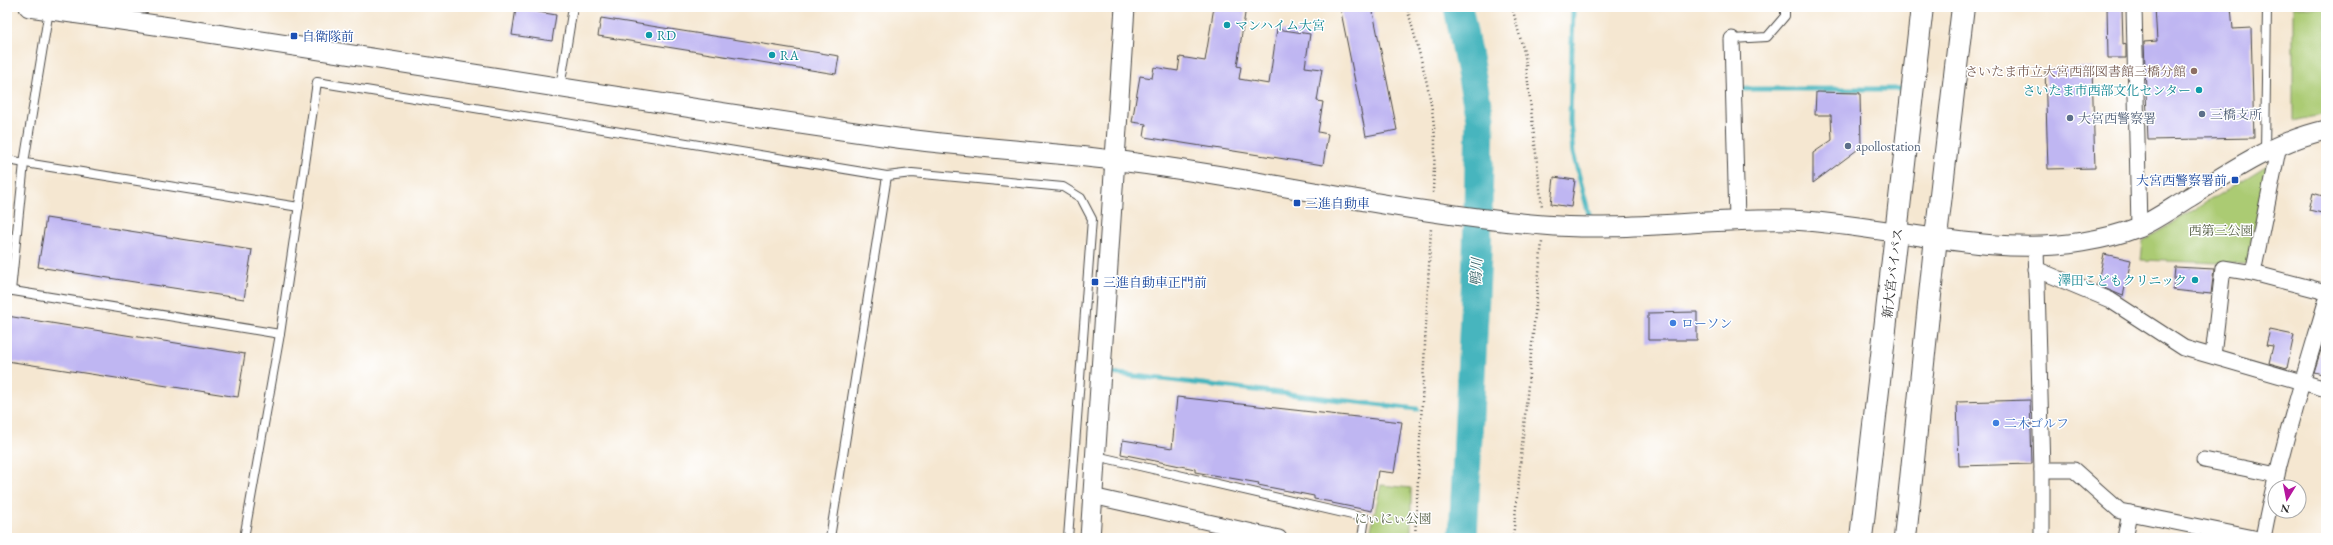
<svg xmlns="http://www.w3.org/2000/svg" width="2333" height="545" viewBox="0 0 2333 545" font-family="'EB Garamond','Noto Serif JP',serif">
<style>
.green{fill:#abcb73;stroke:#6b7b4f}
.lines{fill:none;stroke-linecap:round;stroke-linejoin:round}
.stream{stroke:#46b5be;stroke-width:5}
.river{stroke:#46b5be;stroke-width:29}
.building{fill:#bfb6f2}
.service-casing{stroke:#494744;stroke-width:10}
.minor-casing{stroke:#494744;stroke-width:17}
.tertiary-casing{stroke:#494744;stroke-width:21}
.trunk-casing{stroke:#494744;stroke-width:24}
.path{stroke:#494744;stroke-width:2.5;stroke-dasharray:1 3;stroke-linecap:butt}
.service{stroke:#fff;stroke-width:8}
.minor{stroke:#fff;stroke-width:15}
.tertiary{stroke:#fff;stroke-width:19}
.trunk{stroke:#fff;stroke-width:22}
.culture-dot{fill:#0f9aa8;stroke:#fff;stroke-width:1.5}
.transit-dot{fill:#1a4fb4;stroke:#fff;stroke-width:1.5}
.education-dot{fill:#8d6e63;stroke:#fff;stroke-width:1.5}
.service-dot{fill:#5c6f8a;stroke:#fff;stroke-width:1.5}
.shop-dot{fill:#3f7fe0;stroke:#fff;stroke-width:1.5}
.labels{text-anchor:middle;stroke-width:3;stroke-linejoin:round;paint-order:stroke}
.culture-label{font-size:13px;fill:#0d838f;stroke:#fff;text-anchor:start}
.transit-label{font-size:13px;fill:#164399;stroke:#fff;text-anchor:start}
.education-label{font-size:13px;fill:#785e54;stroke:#fff;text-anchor:end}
.service-label{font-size:13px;fill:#4e5e75;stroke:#fff;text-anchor:start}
.park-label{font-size:13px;fill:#515b41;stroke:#fff}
.street-label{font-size:13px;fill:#2b2b2b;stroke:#fff}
.shop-label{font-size:13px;fill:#366cbe;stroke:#fff;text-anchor:start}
.water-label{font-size:14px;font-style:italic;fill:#366266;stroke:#fff}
</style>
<rect width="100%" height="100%" fill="#fff"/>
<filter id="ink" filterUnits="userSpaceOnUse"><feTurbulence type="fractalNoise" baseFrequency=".025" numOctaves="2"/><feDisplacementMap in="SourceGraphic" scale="8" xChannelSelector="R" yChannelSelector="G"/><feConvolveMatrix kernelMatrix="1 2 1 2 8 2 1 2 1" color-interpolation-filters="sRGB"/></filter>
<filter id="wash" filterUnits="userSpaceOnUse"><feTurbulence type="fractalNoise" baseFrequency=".012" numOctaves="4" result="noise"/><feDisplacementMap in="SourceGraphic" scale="16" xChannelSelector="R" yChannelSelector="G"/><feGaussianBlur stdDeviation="0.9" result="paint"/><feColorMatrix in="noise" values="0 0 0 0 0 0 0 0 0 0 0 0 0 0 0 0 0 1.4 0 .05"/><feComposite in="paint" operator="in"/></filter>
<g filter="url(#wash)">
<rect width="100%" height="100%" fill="#f5e7d1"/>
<g class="green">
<path d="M2293 7H2326V114L2293 121Z"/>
<path d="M2269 164 2246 264 2141 260 2143 241Z"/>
<path d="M1381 485 1411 488V538L1370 534Z"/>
</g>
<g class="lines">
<g class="stream">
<path d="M1573 7 1570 121 1573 153 1590 218"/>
<path d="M1738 89H1907"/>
<path d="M1109 373 1417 409"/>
</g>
<path class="river" d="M1458 7 1480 118 1477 254 1463 538"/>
</g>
<g id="blocks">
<g class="building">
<path d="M1214 7H1246L1237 66 1241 67 1239 79 1269 84 1277 29 1310 34 1305 67 1322 69 1317 101 1323 102 1318 132 1328 134 1323 165 1144 137 1146 124 1132 122 1140 76 1152 78 1154 67 1178 71 1180 57 1205 61Z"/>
<path d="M1340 7H1372L1397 130 1366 136Z"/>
<path d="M2107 7H2122L2123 45 2126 44V58H2108Z"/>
<path d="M2155 7H2231L2233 29 2251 28 2254 138 2148 140 2144 42 2157 41Z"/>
<path d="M516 8 556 15 552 41 512 35Z"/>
<path d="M601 18 839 56 836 74 598 36Z"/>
<path d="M2092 67 2095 168 2048 169 2045 69Z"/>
<path d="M1816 92 1860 93 1861 147 1813 183V153L1832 140 1831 115H1815Z"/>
<path d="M1554 177 1575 180 1571 207 1551 204Z"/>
<path d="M2313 193 2326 197V214L2309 210Z"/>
<path d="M46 218 252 250 244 299 38 267Z"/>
<path d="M2104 254 2131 260 2123 296 2097 285Z"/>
<path d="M2175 267 2214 269 2211 294 2173 290Z"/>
<path d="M1697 312V340H1648V313Z"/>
<path d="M7 316 245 354 238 397 7 361Z"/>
<path d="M2270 330 2294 335 2287 368 2269 363 2273 346 2266 345Z"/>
<path d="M2325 337H2326V375L2314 372Z"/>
<path d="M1177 397 1402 422 1394 473 1378 471 1372 511 1332 503V502L1314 499V496L1258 485 1259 483 1195 472V469L1121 454 1123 440 1172 448Z"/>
<path d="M2030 400 2032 464 1959 466 1957 402Z"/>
</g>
</g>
</g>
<g filter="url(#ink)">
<use href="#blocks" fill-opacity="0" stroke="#494744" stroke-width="1"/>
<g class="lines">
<g class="service-casing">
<g id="service">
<path d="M1732 39 1767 37 1785 16V7"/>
<path d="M560 88 573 7"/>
<path d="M2265 152 2267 7"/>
<path d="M7 160 299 207"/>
<path d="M887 176 912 173 1063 187 1081 198 1092 219 1068 538"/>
<path d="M7 290 280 334"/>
<path d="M11 291 24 163 49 10"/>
<path d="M1096 456 1365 518 1362 538"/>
<path d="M244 538 280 334 317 82 887 176 830 538"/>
</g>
</g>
<g class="minor-casing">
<g id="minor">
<path d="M2134 7 2139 227"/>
<path d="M1732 39 1737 220"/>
<path d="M2036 247 2042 470V538"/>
<path d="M2036 269 2110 300 2184 348 2326 389"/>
<path d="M2253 273 2279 145"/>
<path d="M2213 356 2223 268 2253 273 2326 292"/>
<path d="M2204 460 2277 475"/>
<path d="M2042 470H2074L2120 511 2254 538"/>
<path d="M1092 496 1279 538"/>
<path d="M2125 538 2130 513"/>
<path d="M2263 538C2278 458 2303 380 2326 302"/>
</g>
</g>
<g class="tertiary-casing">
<g id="tertiary">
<path d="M29 7C316 46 602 97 890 137 964 147 1038 151 1112 160 1256 177 1398 213 1543 225 1626 232 1707 218 1790 220 1884 224 1989 258 2082 242 2101 239 2121 234 2139 227 2157 219 2173 207 2190 197 2232 170 2276 141 2326 130"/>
<path d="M1090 538 1125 7"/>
</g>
</g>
<g class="trunk-casing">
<g id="trunk">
<path d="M1861 538 1922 7"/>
<path d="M1905 538 1936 237 1963 7"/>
</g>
</g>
<g class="path">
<path d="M1407 7C1418 51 1434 97 1435 143 1435 160 1433 178 1433 195"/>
<path d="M1512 7 1525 56 1542 207"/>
<path d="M1415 538 1431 228"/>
<path d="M1513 538 1542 242"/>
</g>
<use href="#service" class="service"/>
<use href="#minor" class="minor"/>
<use href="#tertiary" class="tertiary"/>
<use href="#trunk" class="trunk"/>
</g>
</g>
<g class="culture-dot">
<circle cx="1227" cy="25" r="4"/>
<circle cx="649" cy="35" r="4"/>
<circle cx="772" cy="55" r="4"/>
<circle cx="2199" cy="90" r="4"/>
<circle cx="2195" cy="280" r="4"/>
</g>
<g class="transit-dot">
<rect x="290" y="32" width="8" height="8" rx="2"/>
<rect x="2231" y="176" width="8" height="8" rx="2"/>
<rect x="1293" y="199" width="8" height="8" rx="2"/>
<rect x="1091" y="278" width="8" height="8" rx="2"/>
</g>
<circle class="education-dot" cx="2194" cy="71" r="4"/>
<g class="service-dot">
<circle cx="2202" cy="114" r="4"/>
<circle cx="2070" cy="118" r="4"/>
<circle cx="1848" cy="146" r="4"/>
</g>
<g class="shop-dot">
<circle cx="1673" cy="323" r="4"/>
<circle cx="1996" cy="423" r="4"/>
</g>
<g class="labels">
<g class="culture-label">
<text x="1235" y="30">マンハイム大宮</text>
<text x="657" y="40">RD</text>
<text x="780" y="60">RA</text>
<text x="2191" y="95" text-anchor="end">さいたま市西部文化センター</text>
<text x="2187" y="285" text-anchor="end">澤田こどもクリニック</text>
</g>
<g class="transit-label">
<text x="302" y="41">自衛隊前</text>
<text x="2227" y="185" text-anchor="end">大宮西警察署前</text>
<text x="1305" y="208">三進自動車</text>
<text x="1103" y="287">三進自動車正門前</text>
</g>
<g class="education-label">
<text x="2186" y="76">さいたま市立大宮西部図書館三橋分館</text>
</g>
<g class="service-label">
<text x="2210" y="119">三橋支所</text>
<text x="2078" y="123">大宮西警察署</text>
<text x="1856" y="151">apollostation</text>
</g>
<g class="park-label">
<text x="2221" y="235">西第三公園</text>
<text x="1393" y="523">にぃにぃ公園</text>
</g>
<g class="street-label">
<text transform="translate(1892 273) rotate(-83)" y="5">新大宮バイパス</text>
</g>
<g class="shop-label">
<text x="1681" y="328">ローソン</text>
<text x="2004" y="428">二木ゴルフ</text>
</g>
<g class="water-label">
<text transform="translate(1476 272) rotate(-87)" y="5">鴨川</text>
</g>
</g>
<rect width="2333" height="545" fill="none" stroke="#fff" stroke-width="24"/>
<g transform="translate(2287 499) rotate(190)"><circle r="19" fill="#ffffff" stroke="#aaaaaa"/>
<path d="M0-3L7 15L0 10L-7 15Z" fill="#b5179e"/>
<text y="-6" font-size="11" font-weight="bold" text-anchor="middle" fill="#2b2b2b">N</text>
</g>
</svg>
